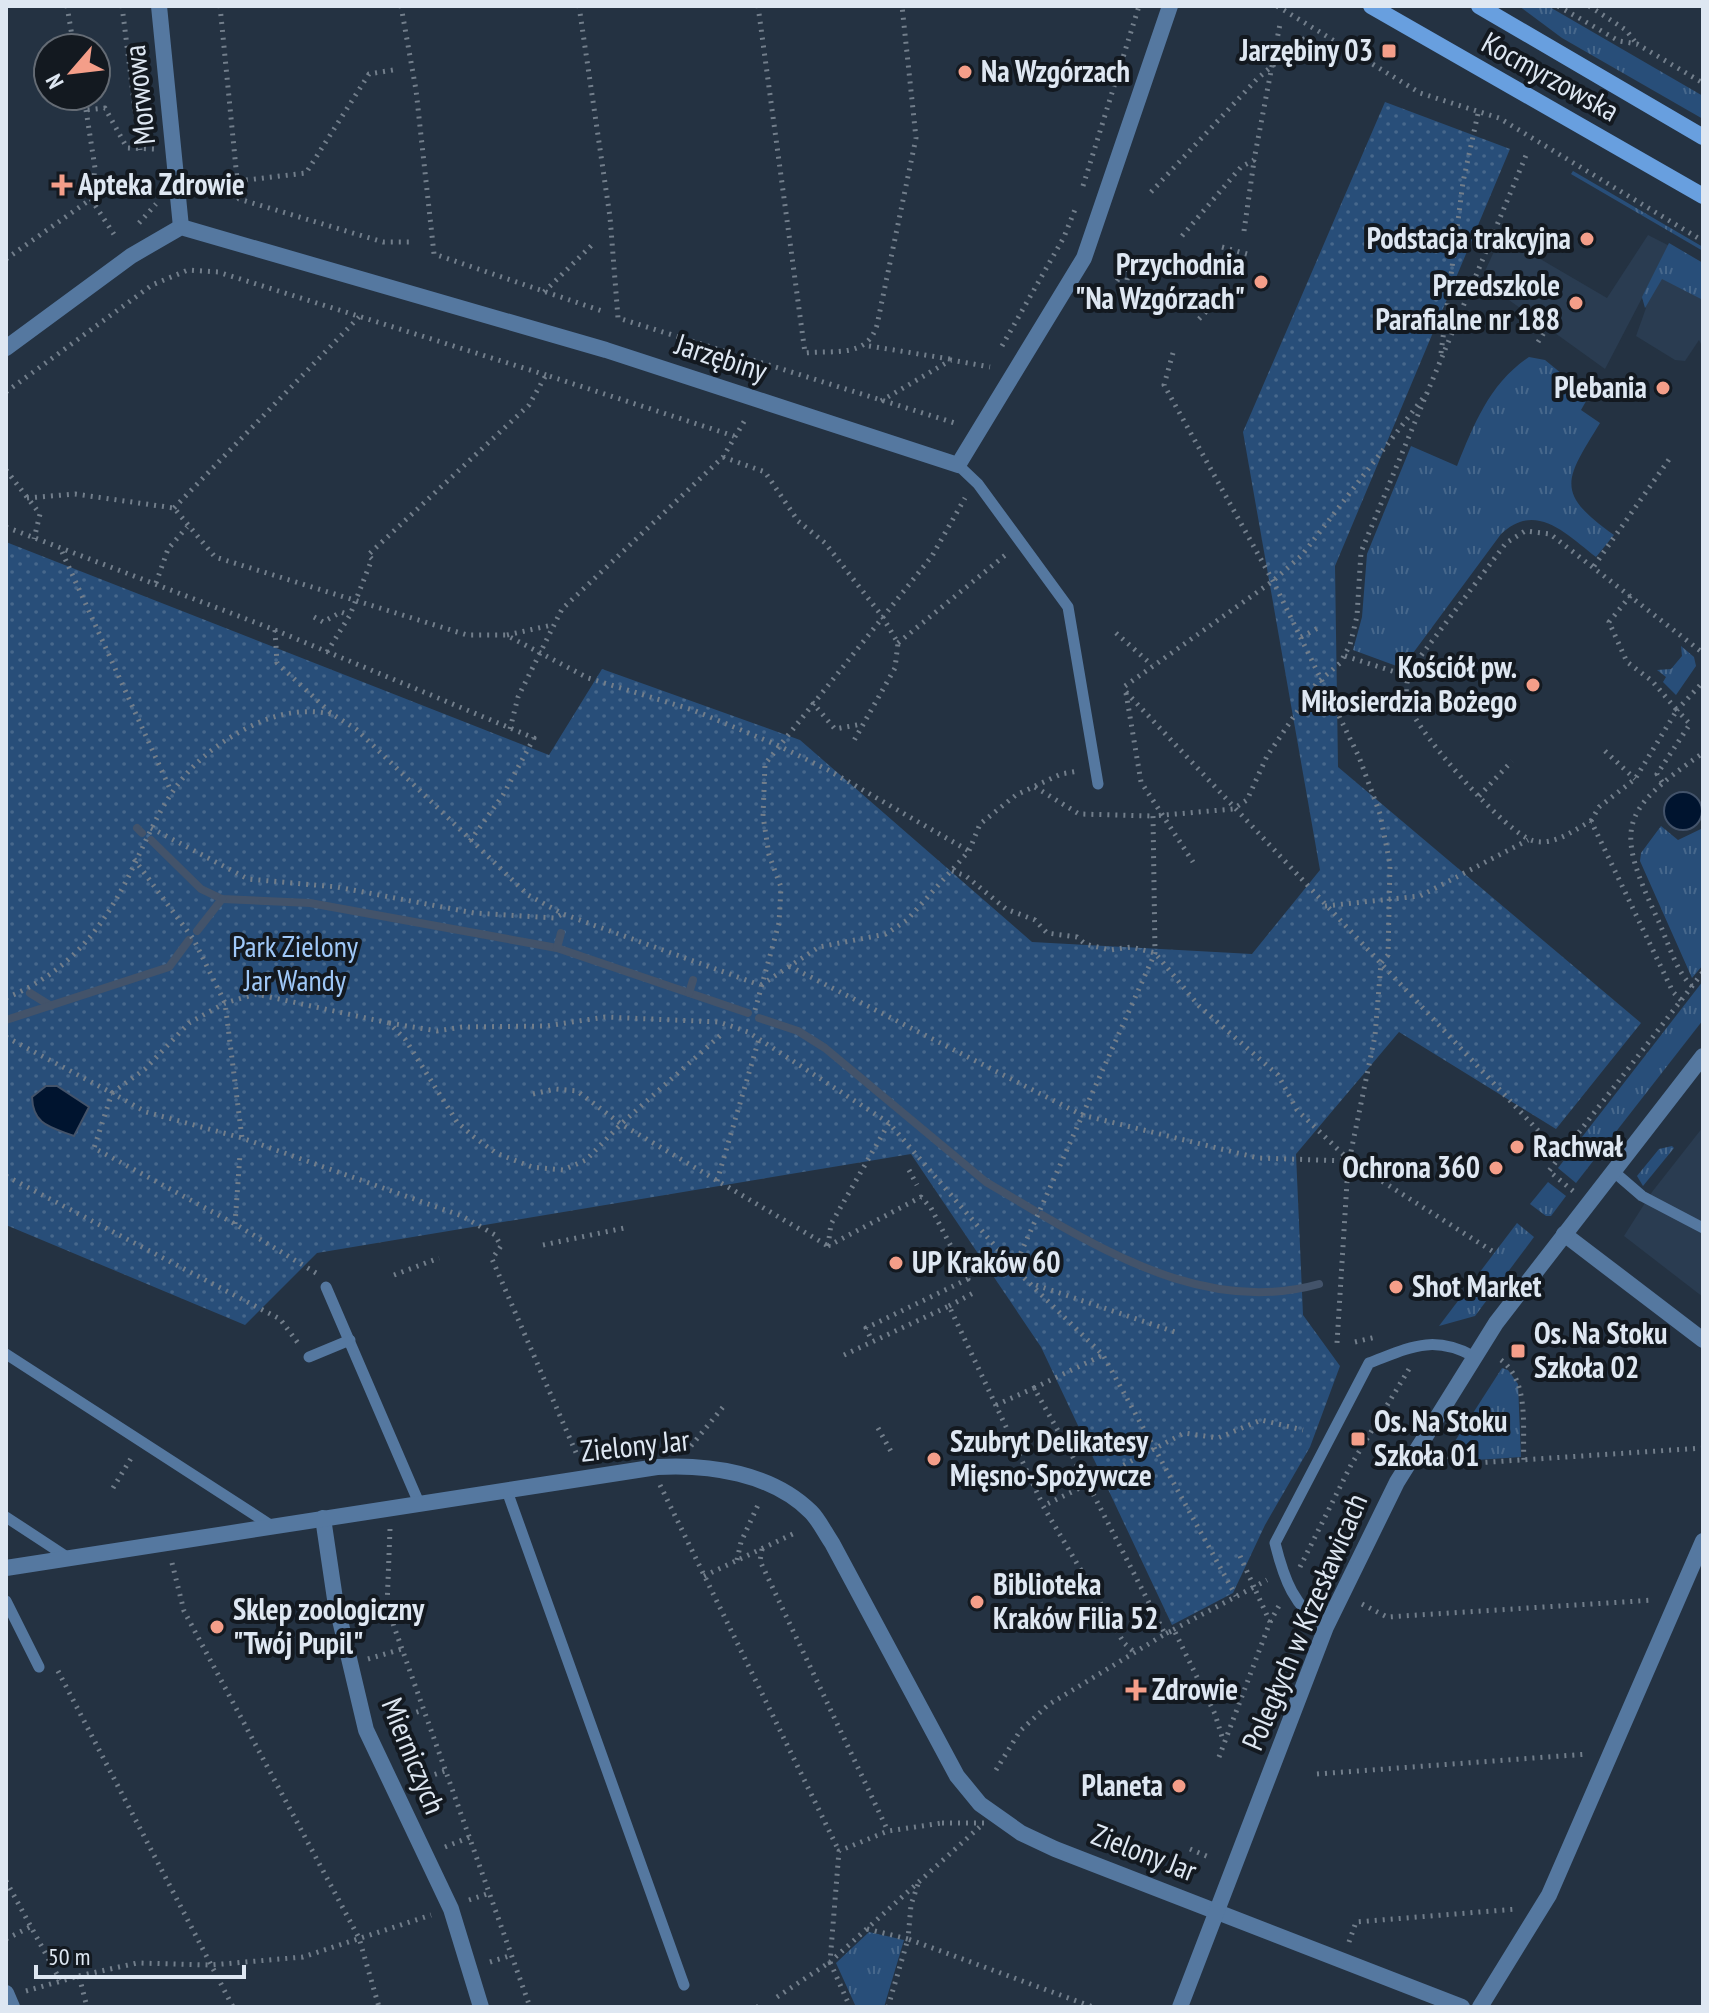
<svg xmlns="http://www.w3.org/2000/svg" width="1709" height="2013" viewBox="0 0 1709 2013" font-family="'PT Sans Narrow',sans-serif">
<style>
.built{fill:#2a3c51}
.grass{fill:url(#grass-tufts)}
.park{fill:url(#park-dots)}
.water{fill:#00142f;stroke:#43536a;stroke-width:2}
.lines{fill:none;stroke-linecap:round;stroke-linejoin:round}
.stream{stroke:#43536a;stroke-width:8}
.path{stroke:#727e8b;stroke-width:5;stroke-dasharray:2 6;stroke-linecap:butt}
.service{stroke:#5578a0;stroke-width:11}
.minor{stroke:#5578a0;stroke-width:16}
.secondary{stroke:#689fdf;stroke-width:16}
.poi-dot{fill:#f49e89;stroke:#131920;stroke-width:3}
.labels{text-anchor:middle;stroke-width:8;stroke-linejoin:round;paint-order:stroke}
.poi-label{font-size:30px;font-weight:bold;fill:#dee7f2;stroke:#131920;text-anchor:start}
.street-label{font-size:30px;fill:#dee7f2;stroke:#131920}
.park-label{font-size:30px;fill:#a0c9f9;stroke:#131920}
</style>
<defs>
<pattern id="grass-tufts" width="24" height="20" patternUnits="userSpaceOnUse" patternTransform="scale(2)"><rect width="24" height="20" fill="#284e79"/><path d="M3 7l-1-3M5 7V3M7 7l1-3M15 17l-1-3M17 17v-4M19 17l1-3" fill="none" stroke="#47688c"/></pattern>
<pattern id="park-dots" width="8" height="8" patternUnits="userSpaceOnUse" patternTransform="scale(2)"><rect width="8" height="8" fill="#284e79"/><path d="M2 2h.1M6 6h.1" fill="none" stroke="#47688c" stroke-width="1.8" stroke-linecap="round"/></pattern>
</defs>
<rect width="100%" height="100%" fill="#243242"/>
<g class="built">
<path d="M1648 235 1703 263V348L1699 340 1685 361 1675 360 1636 336 1646 308 1642 298 1605 369 1481 280 1501 236 1607 298Z"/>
<path d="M1703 1127V1297L1624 1236 1652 1192Z"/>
</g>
<g class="grass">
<path d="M1519 6H1548L1703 96V119L1562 38Z"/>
<path d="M1573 171 1703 247V251L1571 174Z"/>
<path d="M1669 243 1703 263V300L1662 279 1645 308 1642 297Z"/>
<path d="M1529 357 1545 360 1589 396 1581 410 1600 423C1566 479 1553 492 1614 535L1596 557C1566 534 1536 501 1501 534L1402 668 1353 650 1362 617 1367 554 1411 446 1457 466C1474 424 1490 383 1529 357Z"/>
<path d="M1681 646 1694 657 1696 666 1676 695 1663 682 1666 677 1657 670 1671 669 1682 656Z"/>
<path d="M1661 826 1678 840 1703 828V965L1692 978 1640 861 1641 853Z"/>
<path d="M1703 981V1020L1576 1183 1558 1168Z"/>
<path d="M1672 1146 1674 1148 1643 1186 1637 1176 1659 1149Z"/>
<path d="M1548 1182 1566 1196 1551 1216H1546L1530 1204Z"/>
<path d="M1517 1223 1534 1237 1475 1316 1439 1326Z"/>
<path d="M1502 1368 1508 1370 1518 1384 1521 1457 1461 1461 1448 1452Z"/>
<path d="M869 1932 904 1940 884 2007H856L836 1963Z"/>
</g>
<path class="park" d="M1385 102 1510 149 1335 566 1338 767 1641 1023 1556 1129 1399 1032 1296 1154 1303 1315 1340 1366 1310 1447 1265 1525 1233 1593 1172 1625 1041 1347 911 1154 317 1253 245 1325 6 1225V542L549 755 602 669 800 740 1032 942 1252 954 1320 870 1243 432Z"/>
<g class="water">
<circle cx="1683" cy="811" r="19"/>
<path d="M46 1086H57L89 1107 74 1136C50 1127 33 1125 32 1097Z"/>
</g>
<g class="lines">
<g class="stream">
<path d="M137 828 142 833"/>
<path d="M151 840 201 889 222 899 310 903 557 948 748 1013"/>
<path d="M197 931 222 899"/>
<path d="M557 948 561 933"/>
<path d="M30 993 51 1006"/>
<path d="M689 993 693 980"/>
<path d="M759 1018 798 1031 825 1048 986 1182 1035 1211"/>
<path d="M6 1020 169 967 189 940"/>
<path d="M1042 1215C1126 1264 1220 1312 1319 1284"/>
</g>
<g class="path">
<path d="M67 6 74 48"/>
<path d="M122 6 140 150"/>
<path d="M220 6 239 199 383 242H412"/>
<path d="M401 6 416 90 434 254 602 311"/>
<path d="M579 6 610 217 618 318 958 424"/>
<path d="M758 6 805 353C835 350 867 358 877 325L916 138 902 6"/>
<path d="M1277 6 1420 93 1499 118 1703 241"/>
<path d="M1558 6 1619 41 1637 44 1703 83"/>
<path d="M1589 6 1626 30 1636 43"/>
<path d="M83 96 86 110 105 108 127 148 154 149"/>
<path d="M238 181 306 173 369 74 393 70"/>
<path d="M1083 186 1139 6"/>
<path d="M1151 192 1257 79 1305 38"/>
<path d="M91 199 117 239"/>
<path d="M139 223 156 204"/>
<path d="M1244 231 1254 161"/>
<path d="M1182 236 1241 167 1254 160 1280 24"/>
<path d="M1222 247 1247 254"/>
<path d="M6 259 91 199 95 168 86 110"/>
<path d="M1127 280 1130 263"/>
<path d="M1117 281 1130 262"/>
<path d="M544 292 594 243"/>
<path d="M1199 319 1218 299"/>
<path d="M1538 342 1547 328"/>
<path d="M869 346 950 359"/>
<path d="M1002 346 1064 237 1076 207"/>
<path d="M1173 353 1164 385 1273 581 1359 757 1380 814 1390 864 1388 955 1381 963 1375 1036 1348 1166 1337 1343"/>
<path d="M1441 353 1463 182 1479 109"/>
<path d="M6 392 152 285 188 270 218 272 546 375"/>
<path d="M881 401 951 360 990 367"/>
<path d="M723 457 765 472 798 521 825 543 882 616 898 643 895 668 852 744"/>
<path d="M6 470 40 514 34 539"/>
<path d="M27 498 75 494 174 508 215 557 467 635H506L588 678 693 710 777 745 828 770 969 851"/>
<path d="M174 508 359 317"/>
<path d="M6 527 275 630 534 738 503 795 470 841"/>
<path d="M62 552 171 791"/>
<path d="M1594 566 1670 458"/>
<path d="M156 583 168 549 187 527"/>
<path d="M314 617 323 622 341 612 349 615"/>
<path d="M275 630 277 663 332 714 356 729 528 895 563 914 760 985"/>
<path d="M1116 633 1152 665"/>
<path d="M507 635 552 625"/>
<path d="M1301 637 1320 627"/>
<path d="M898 643 1009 552"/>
<path d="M327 652 350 615 372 559 368 555 529 405 546 375 734 436"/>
<path d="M1345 656 1408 676"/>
<path d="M1125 686 1273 581 1302 555 1427 393 1527 153"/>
<path d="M1126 692 1561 1155"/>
<path d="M1126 693 1141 782 1193 862"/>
<path d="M812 702 835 729 862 724"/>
<path d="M510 729 518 697 562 609 723 457 745 420"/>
<path d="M1605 751 1635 779"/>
<path d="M1662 782 1657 774 1690 724 1677 710 1703 682"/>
<path d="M1035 787 1079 814 1153 816"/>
<path d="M1479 796 1512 761"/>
<path d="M1591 821 1599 807 1635 779 1677 710 1652 681 1627 662 1609 622 1631 595"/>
<path d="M151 828 248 879 337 887 474 913 555 918 562 914"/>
<path d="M134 859 194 940 225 1003 242 1138"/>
<path d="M952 871 966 876 1006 909 1035 920 1047 933 1077 937 1085 944 1110 950 1131 947 1155 953 1199 1006 1278 1075 1297 1110 1349 1160"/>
<path d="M1325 906 1420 896 1528 840"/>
<path d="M789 966 1082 1115 1258 1158 1350 1161 1492 1251"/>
<path d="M761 985 819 947 886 934 907 920 969 851 980 824 1016 795 1061 774 1078 771"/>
<path d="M1692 986C1676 972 1667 939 1658 920 1615 828 1618 812 1703 753"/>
<path d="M6 998C43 983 73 960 97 928 155 851 149 777 249 727 275 714 302 708 331 714"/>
<path d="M1681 1000 1673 992 1591 821C1574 830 1554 846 1534 841 1507 835 1419 734 1409 706 1404 692 1406 678 1414 665L1506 543 1525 531 1550 534 1703 653"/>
<path d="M755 1010 779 923 781 887 769 855 763 816 765 764 932 556 965 498"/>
<path d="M389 1023 437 1031 462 1027 546 1026 605 1017 719 1022 748 1032 889 1123 1014 1268 1103 1355 1236 1596"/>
<path d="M6 1037 112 1093 145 1069 189 1023 225 1003 256 994 389 1023 405 1039 457 1122 474 1137 496 1153 532 1167 563 1170 586 1160 621 1124 724 1032"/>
<path d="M533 1094 555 1089 577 1091 621 1124 828 1246"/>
<path d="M909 1170 917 1185"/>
<path d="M6 1176 280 1319 298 1343"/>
<path d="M717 1181 759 1039"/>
<path d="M1573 1191 1549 1171 1703 972"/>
<path d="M235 1224 240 1154"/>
<path d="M543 1245 629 1227"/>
<path d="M828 1246 921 1197 931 1208 968 1279 866 1328 872 1341"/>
<path d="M828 1246 831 1224 889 1123"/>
<path d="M1014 1268 1155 953 1153 816 1233 809 1247 800 1267 756 1316 684 1340 663 1350 645 1357 616 1361 552 1427 393"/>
<path d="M316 1273 235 1224 94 1148 112 1093 146 1112 242 1138 462 1216 495 1235 501 1246 492 1259 577 1455"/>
<path d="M394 1275 439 1258"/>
<path d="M1036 1285 1175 1332"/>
<path d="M949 1306 977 1291"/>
<path d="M1355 1342 1376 1337"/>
<path d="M844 1355 949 1306 1041 1501"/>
<path d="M1501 1360C1530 1382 1522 1428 1524 1461"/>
<path d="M1034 1388 1103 1355"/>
<path d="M996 1405 1034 1388 1088 1484 1184 1433 1218 1438 1261 1420 1303 1430"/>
<path d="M878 1428 893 1455"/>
<path d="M691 1446 723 1407"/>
<path d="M1441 1452 1460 1464 1703 1448"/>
<path d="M660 1485 839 1851"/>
<path d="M113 1488 133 1455"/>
<path d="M390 1529 387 1607 530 2007"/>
<path d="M762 1549 760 1561 888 1831"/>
<path d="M1240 1556 1254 1587 1267 1580"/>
<path d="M737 1560 741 1542 758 1505"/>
<path d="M172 1563 184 1611 359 1938 379 2007"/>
<path d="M1300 1567 1351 1465 1409 1369"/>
<path d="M704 1576 797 1532"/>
<path d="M1362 1604 1387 1617 1654 1600"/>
<path d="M1270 1622 1280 1604"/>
<path d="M368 1659 402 1649"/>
<path d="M58 1671 233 2007"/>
<path d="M386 1722 423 1710"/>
<path d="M1219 1757 1270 1622 1254 1587 1165 1634 1174 1630 1215 1714 1223 1740"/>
<path d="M996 1770 1020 1731 1048 1705 1165 1634 1088 1484 1043 1506 1124 1643 1134 1652"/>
<path d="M1317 1774 1588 1754"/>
<path d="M412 1782 445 1771"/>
<path d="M942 1823H984L830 1962 839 1851 888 1831Z"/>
<path d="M445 1847 470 1837"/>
<path d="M1190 1849 1211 1858"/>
<path d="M6 1881 60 1980"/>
<path d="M469 1900 490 1893"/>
<path d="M867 1929 908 1939 911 1905 919 1881"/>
<path d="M6 1939 30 1927"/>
<path d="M1349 1942 1356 1922 1517 1909"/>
<path d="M490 1962 512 1955"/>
<path d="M79 1976 137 1963 211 1965 303 1957 431 1915"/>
<path d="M26 1991 79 1976 87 2007"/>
<path d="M777 1997 830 1962 850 2007"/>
<path d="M756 2007H760"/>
<path d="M888 2007 908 1939 1093 2007"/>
</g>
<g class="service">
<path d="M958 465 978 484 1068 607 1098 784"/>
<path d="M1613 1171 1642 1196 1703 1228"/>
<path d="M326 1287 419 1503"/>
<path d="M6 1354 272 1526"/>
<path d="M309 1357 350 1340"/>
<path d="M507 1491 684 1985"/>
<path d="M6 1517 70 1559"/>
<path d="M6 1601 39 1667"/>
<path d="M1326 1627C1294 1608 1284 1579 1275 1543L1369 1363C1409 1348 1432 1334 1473 1356"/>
</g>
<g class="minor">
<path d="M159 6 181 227"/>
<path d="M6 348 131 256 181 227 606 350 958 465 1084 258 1170 6"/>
<path d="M1564 1234 1703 1340"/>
<path d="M323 1518 335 1599 366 1730 451 1909 481 2007"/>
<path d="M6 1568 657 1467C709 1464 772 1473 811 1512 819 1520 825 1533 832 1543L957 1776 980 1804 1021 1833 1055 1849 1462 2007"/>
<path d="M6 1993 12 2007"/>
<path d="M1180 2007 1326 1627 1397 1482 1496 1323 1703 1056"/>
<path d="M1480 2007 1549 1895 1703 1541"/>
</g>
<g class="secondary">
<path d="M1371 6 1703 196"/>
<path d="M1479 6 1703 137"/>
</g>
</g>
<g class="poi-dot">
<rect x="1381" y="43" width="16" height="16" rx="4"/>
<circle cx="965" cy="72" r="8"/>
<path d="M58 173h8v8h8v8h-8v8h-8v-8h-8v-8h8z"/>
<circle cx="1587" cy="239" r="8"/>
<circle cx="1261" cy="282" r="8"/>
<circle cx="1576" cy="303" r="8"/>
<circle cx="1663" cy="388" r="8"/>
<circle cx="1533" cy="685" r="8"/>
<circle cx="1517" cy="1147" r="8"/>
<circle cx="1496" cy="1168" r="8"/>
<circle cx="896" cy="1263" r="8"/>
<circle cx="1396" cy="1287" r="8"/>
<rect x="1510" y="1343" width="16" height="16" rx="4"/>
<rect x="1350" y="1431" width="16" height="16" rx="4"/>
<circle cx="934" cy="1459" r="8"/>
<circle cx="977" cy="1602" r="8"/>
<circle cx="217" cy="1627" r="8"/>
<path d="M1132 1678h8v8h8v8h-8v8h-8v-8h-8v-8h8z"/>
<circle cx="1179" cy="1786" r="8"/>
</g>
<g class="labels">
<g class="poi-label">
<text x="1373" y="61" text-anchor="end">Jarzębiny 03</text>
<text x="981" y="82">Na Wzgórzach</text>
<text x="78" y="195">Apteka Zdrowie</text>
<text x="1571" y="249" text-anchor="end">Podstacja trakcyjna</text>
<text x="1245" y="275" text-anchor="end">Przychodnia<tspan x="1245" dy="34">"Na Wzgórzach"</tspan></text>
<text x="1560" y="296" text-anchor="end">Przedszkole<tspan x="1560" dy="34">Parafialne nr 188</tspan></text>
<text x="1647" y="398" text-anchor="end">Plebania</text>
<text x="1517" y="678" text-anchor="end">Kościół pw.<tspan x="1517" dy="34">Miłosierdzia Bożego</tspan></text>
<text x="1533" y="1157">Rachwał</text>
<text x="1480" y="1178" text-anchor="end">Ochrona 360</text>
<text x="912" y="1273">UP Kraków 60</text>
<text x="1412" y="1297">Shot Market</text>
<text x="1534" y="1344">Os. Na Stoku<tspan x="1534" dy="34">Szkoła 02</tspan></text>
<text x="1374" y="1432">Os. Na Stoku<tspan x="1374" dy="34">Szkoła 01</tspan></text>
<text x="950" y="1452">Szubryt Delikatesy<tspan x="950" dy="34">Mięsno-Spożywcze</tspan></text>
<text x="993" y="1595">Biblioteka<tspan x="993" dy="34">Kraków Filia 52</tspan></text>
<text x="233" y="1620">Sklep zoologiczny<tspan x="233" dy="34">"Twój Pupil"</tspan></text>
<text x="1152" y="1700">Zdrowie</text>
<text x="1163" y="1796" text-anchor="end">Planeta</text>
</g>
<g class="street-label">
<text transform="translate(1550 77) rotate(29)" y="10">Kocmyrzowska</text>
<text transform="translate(140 95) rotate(-96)" y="10">Morwowa</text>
<text transform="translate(721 358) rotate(18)" y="10">Jarzębiny</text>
<text transform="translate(635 1446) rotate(-6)" y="10">Zielony Jar</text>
<text transform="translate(1305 1622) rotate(-67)" y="10">Poległych w Krzesławicach</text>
<text transform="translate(413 1756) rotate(68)" y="10">Mierniczych</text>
<text transform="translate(1144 1853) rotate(21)" y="10">Zielony Jar</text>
</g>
<g class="park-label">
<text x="295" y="957">Park Zielony<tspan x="295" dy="34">Jar Wandy</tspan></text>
</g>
</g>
<rect width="1709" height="2013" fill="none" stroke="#dee7f2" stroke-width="16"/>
<g transform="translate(72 72) rotate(242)"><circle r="38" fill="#131920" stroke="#646b74" stroke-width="2"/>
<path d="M0-6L14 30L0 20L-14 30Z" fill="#f49e89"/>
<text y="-12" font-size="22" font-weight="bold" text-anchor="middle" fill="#dee7f2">N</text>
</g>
<path d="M36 1965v12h208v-12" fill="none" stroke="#dee7f2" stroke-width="4"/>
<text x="48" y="1965" font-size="24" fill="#dee7f2" stroke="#131920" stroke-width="6" paint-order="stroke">50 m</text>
</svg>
